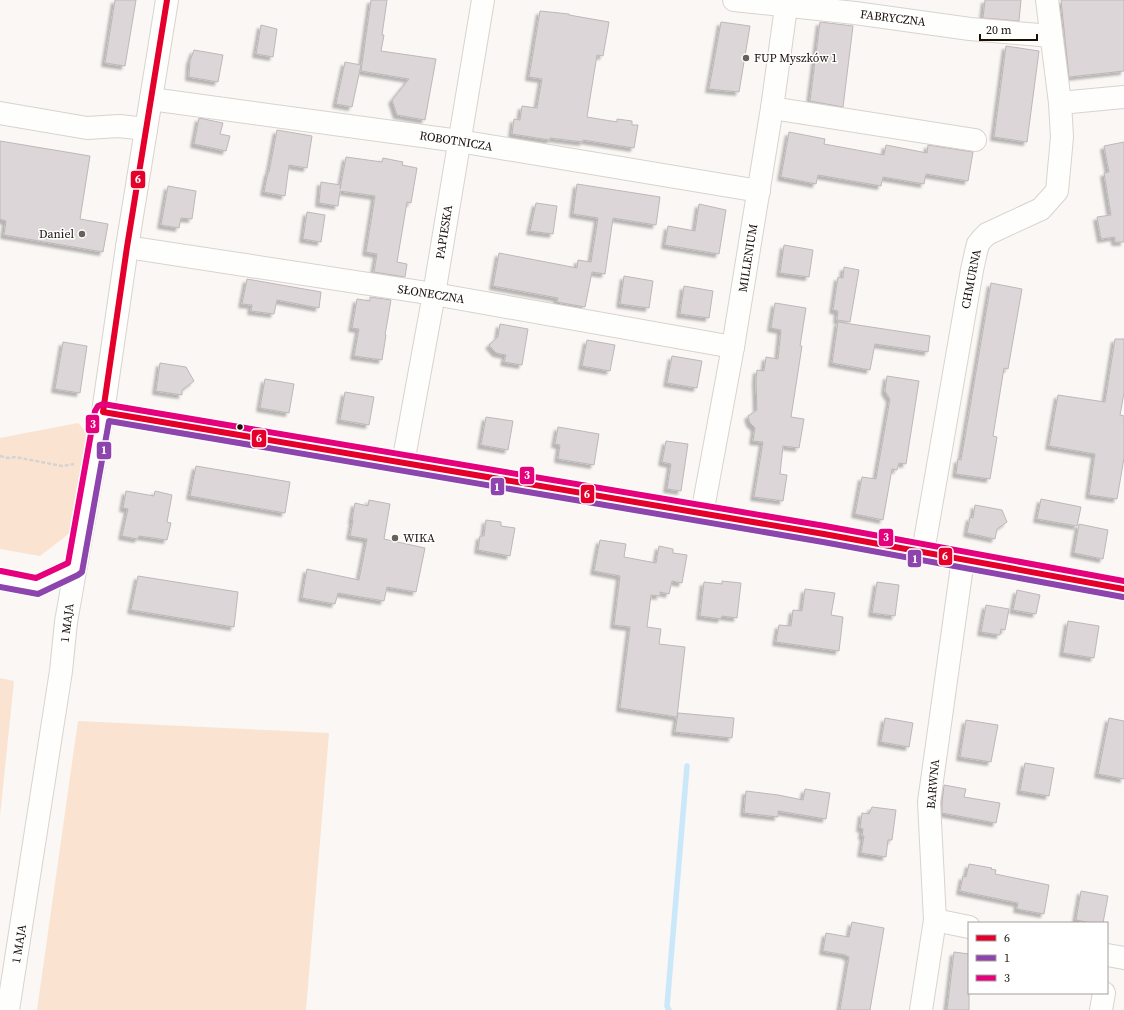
<svg xmlns="http://www.w3.org/2000/svg" width="1124" height="1010" viewBox="0 0 1124 1010" font-family="'Source Serif 4',serif">
<style>
.green{fill:#fae3d1}
.lines{fill:none;stroke-linecap:round;stroke-linejoin:round}
.stream{stroke:#cae8f9;stroke-width:5.5}
.building{fill:#ddd6d9;stroke:#beb7ba;filter:url(#shadow)}
.minor-casing{stroke:#d9d3cd;stroke-width:24}
.path{stroke:#d5d4d3;stroke-width:2.5;stroke-dasharray:4 2;stroke-linecap:butt}
.minor{stroke:#fefefd;stroke-width:22}
.bus-1-casing{stroke:#fff;stroke-width:9}
.bus-2-casing{stroke:#fff;stroke-width:9}
.bus-3-casing{stroke:#fff;stroke-width:9}
.bus-1{stroke:#e4002b;stroke-width:6}
.bus-2{stroke:#8e44ad;stroke-width:6}
.bus-3{stroke:#e5007d;stroke-width:6}
.poi-dot{fill:#68615a;stroke:#fff;stroke-width:1.5}
.bus-dot{fill:#1a1007;stroke:#fff;stroke-width:1.5}
.labels{text-anchor:middle;stroke-width:3;stroke-linejoin:round;paint-order:stroke}
.street-label{font-size:12px;fill:#1a1007;stroke:#fff}
.poi-label{font-size:12px;fill:#1a1007;stroke:#fff;text-anchor:start}
.line-badge{stroke:#fff;stroke-width:1.5}
.badge-label{font-size:11px;text-anchor:middle;font-weight:bold;fill:#fff}
</style>
<defs>
<filter id="shadow"><feDropShadow dx="-3.5" dy="3.5" stdDeviation="1" flood-color="#0004"/></filter>
</defs>
<rect width="100%" height="100%" fill="#faf7f4"/>
<g class="green">
<path d="M78 423 87 433 71 532 40 556 0 549V438Z"/>
<path d="M0 678 14 681 0 816Z"/>
<path d="M78 721 329 733 306 1010H37Z"/>
</g>
<g class="lines">
<path class="stream" d="M669 1010 667 1006 687 766"/>
</g>
<g class="building">
<path d="M115 0H136L125 66 105 63Z"/>
<path d="M371 0H387L382 35H384L381 51 436 59 425 120 397 115 392 100 409 79 361 71Z"/>
<path d="M985 0H1021L1019 21 983 18Z"/>
<path d="M1061 0H1124V71L1069 77Z"/>
<path d="M540 11 569 14V15L609 22 603 56 597 55 587 117 617 122V119L632 121V125H638L634 148 583 140V142L550 138V140L512 134 514 119 520 120 522 106 537 108 542 79 529 77Z"/>
<path d="M721 22 750 26 739 92 709 89Z"/>
<path d="M820 22 853 26 843 107 810 101Z"/>
<path d="M261 25 277 29 273 57 256 54Z"/>
<path d="M1006 46 1039 51 1027 142 994 137Z"/>
<path d="M194 50 223 55 218 82 189 77 190 61Z"/>
<path d="M345 62 361 65 352 107 336 104Z"/>
<path d="M199 118 223 123 220 134 230 136 226 151 194 144Z"/>
<path d="M277 130 312 136 307 168 289 165 285 196 264 192 268 172H269Z"/>
<path d="M789 132 825 139 824 144 884 155 886 145 927 153 928 145 973 152 968 181 926 174 924 184 883 177 881 186 818 175 816 184 781 177Z"/>
<path d="M0 141 90 156 80 219 108 224 103 252 4 235 6 221 0 219Z"/>
<path d="M1124 142V242H1115V237L1101 239 1097 217 1111 215 1104 173 1109 172 1104 146Z"/>
<path d="M346 157 382 162 383 158 403 162 402 165 417 168 411 203 407 202 397 262 407 264 405 277 374 272 377 254 366 252 375 196 340 191 338 206 319 203 321 182 341 185 340 189Z"/>
<path d="M577 184 660 197 656 225 613 218 605 274 592 272 585 307 557 302 558 298 493 286 499 253 577 268 578 260 591 262 598 218 573 214Z"/>
<path d="M168 186 196 191 192 219 181 218 179 228 161 225Z"/>
<path d="M536 203 557 206 553 234 530 231Z"/>
<path d="M699 204 726 210 719 254 665 245 668 226 695 231Z"/>
<path d="M307 212 325 215 321 242 303 239Z"/>
<path d="M784 245 813 250 809 277 780 273Z"/>
<path d="M844 267 859 270 850 322 837 320 838 311 833 310 838 277 843 278Z"/>
<path d="M624 276 653 281 649 308 620 304Z"/>
<path d="M247 279 321 292 319 308 277 300 274 314 251 311 252 305 242 304Z"/>
<path d="M991 283 1022 289 1008 369 1004 368 993 436 997 437 990 479 956 474 958 459 961 460 966 431Z"/>
<path d="M684 286 713 291 709 318 680 314Z"/>
<path d="M370 297 391 300 385 335H386L382 360 354 356 359 329 352 328 357 299 370 301Z"/>
<path d="M775 303 806 308 800 346H802L791 417 804 419 799 448 783 446 780 474 787 475 783 501 754 497 763 442 753 441 755 428 750 423 748 416 757 410 756 380 757 370 764 371 766 357 778 359 781 330 771 328Z"/>
<path d="M838 322 930 336 928 352 875 344 870 370 832 363Z"/>
<path d="M500 324 528 329 522 365 504 362 506 355 496 353 489 345 498 337Z"/>
<path d="M1115 339H1124V393L1120 415 1124 416V458L1117 499 1089 495 1095 454 1049 446 1058 395 1105 402Z"/>
<path d="M587 340 615 345 610 371 582 366Z"/>
<path d="M63 342 87 346 80 393 55 389Z"/>
<path d="M672 356 702 361 697 388 667 383Z"/>
<path d="M160 363 186 367 194 381 182 390V395L156 391Z"/>
<path d="M887 376 919 381 906 464 899 463 897 470 892 469 883 520 855 514 862 477 876 479 890 399 885 391Z"/>
<path d="M265 379 294 384 289 413 260 408Z"/>
<path d="M345 392 374 397 369 425 340 420Z"/>
<path d="M486 417 513 421 508 450 481 445Z"/>
<path d="M558 427 599 434 594 465 558 459 560 445 555 444Z"/>
<path d="M666 441 688 444 681 491 667 489 671 464 662 462Z"/>
<path d="M196 466 290 482 285 513 190 496Z"/>
<path d="M126 491 154 496 155 491 172 495 167 522 171 523 167 540 139 536 138 539 122 536 128 509 123 508Z"/>
<path d="M1041 499 1081 507 1077 526 1037 519Z"/>
<path d="M369 500 390 504 384 539 425 548 416 592 387 587 384 601 338 593 335 604 302 598 307 569 359 580 367 539 350 536 353 520H352L355 503 368 506Z"/>
<path d="M975 505 1002 510 1007 522 997 529 995 539 967 533 970 517 973 518Z"/>
<path d="M486 520 501 522V526L515 528 510 556 478 550 480 536H484Z"/>
<path d="M1079 524 1108 530 1103 559 1074 553Z"/>
<path d="M600 540 626 544 624 557 656 563 659 546 673 549V553L687 555 682 583 672 581 669 594 660 592V596L651 595 647 627 661 629 659 644 685 647 677 717 620 708 630 627 614 625 620 576 594 571Z"/>
<path d="M138 576 238 592 234 627 131 610Z"/>
<path d="M722 581 741 583 737 618 722 616 721 619 700 616 704 582 722 584Z"/>
<path d="M877 582 899 585 895 616 872 613Z"/>
<path d="M805 589 835 593 831 615 843 617 839 651 776 642 779 625 791 626 793 610 802 611Z"/>
<path d="M1017 590 1040 595 1036 614 1013 610Z"/>
<path d="M986 605 1009 609 1005 630 1001 629 1000 635 981 632Z"/>
<path d="M1068 621 1099 626 1094 658 1063 653Z"/>
<path d="M678 713 734 718 732 738 675 732Z"/>
<path d="M885 718 913 723 909 747 881 742Z"/>
<path d="M1109 718 1124 721V779L1098 774Z"/>
<path d="M966 720 998 725 991 762 960 757Z"/>
<path d="M1025 763 1054 768 1049 796 1020 791Z"/>
<path d="M944 785 966 789 964 797 1000 803 996 823 942 813V803Z"/>
<path d="M805 789 830 793 826 819 778 811V817L744 813 746 791 778 795 803 800Z"/>
<path d="M872 807 896 810 892 840H888L886 857 861 853 864 836H862L863 829 860 828 862 813 869 814Z"/>
<path d="M969 864 992 868 991 869 996 870 995 874 1049 885 1044 914 1017 909 1018 903 960 891 963 876 966 877Z"/>
<path d="M1081 891 1108 896 1103 923H1091L1076 920Z"/>
<path d="M852 922 884 928 870 1010H840L849 957 846 956V955L823 951 826 933 849 937Z"/>
<path d="M954 952 969 954V1010H947Z"/>
</g>
<g class="lines">
<g class="minor-casing">
<g id="minor">
<path d="M734 0 855 13 970 29 1051 36"/>
<path d="M151 99 459 141 759 191"/>
<path d="M1060 103 1124 97"/>
<path d="M772 108 975 140"/>
<path d="M0 113 87 128 119 126 146 129"/>
<path d="M127 247 434 294 733 347"/>
<path d="M103 412 824 534 1124 589"/>
<path d="M403 463 434 294 483 0"/>
<path d="M702 514 733 347 772 108 787 0"/>
<path d="M923 552 972 270 976 252 978 244 982 239 987 234 1041 209 1057 191 1062 137 1060 103 1047 0"/>
<path d="M0 579 37 586 75 568"/>
<path d="M935 920 969 927"/>
<path d="M1107 955 1124 958"/>
<path d="M8 1010 61 671 66 622 103 412 127 247 167 0"/>
<path d="M921 1010 935 920 929 802 963 559"/>
<path d="M1101 1010 1104 993"/>
</g>
</g>
<path class="path" d="M0 456 8 458 15 457 62 466 74 464"/>
<use href="#minor" class="minor"/>
<g class="bus-1-casing">
<path id="bus-1" d="M167 0 127 247 103 412 824 534 1124 589"/>
</g>
<g class="bus-2-casing">
<path id="bus-2" d="M0 587 38 594 78 575 82 572 109 421 823 542 1123 597"/>
</g>
<g class="bus-3-casing">
<path id="bus-3" d="M1 571 36 578 68 563 95 411 98 406 103 404 825 526 1124 581"/>
</g>
<use href="#bus-1" class="bus-1"/>
<use href="#bus-2" class="bus-2"/>
<use href="#bus-3" class="bus-3"/>
</g>
<g class="poi-dot">
<circle cx="746" cy="58" r="4"/>
<circle cx="82" cy="234" r="4"/>
<circle cx="395" cy="538" r="4"/>
</g>
<circle class="bus-dot" cx="240" cy="427" r="3.5"/>
<g class="labels">
<g class="street-label">
<text transform="translate(893 18) rotate(7)" y="4">FABRYCZNA</text>
<text transform="translate(456 141) rotate(9)" y="4">ROBOTNICZA</text>
<text transform="translate(444 232) rotate(-81)" y="4">PAPIESKA</text>
<text transform="translate(748 258) rotate(-81)" y="4">MILLENIUM</text>
<text transform="translate(971 279) rotate(-79)" y="4">CHMURNA</text>
<text transform="translate(431 294) rotate(9)" y="4">SŁONECZNA</text>
<text transform="translate(67 623) rotate(-83)" y="4">1 MAJA</text>
<text transform="translate(933 784) rotate(-85)" y="4">BARWNA</text>
<text transform="translate(19 944) rotate(-81)" y="4">1 MAJA</text>
</g>
<g class="poi-label">
<text x="754" y="62">FUP Myszków 1</text>
<text x="74" y="238" text-anchor="end">Daniel</text>
<text x="403" y="542">WIKA</text>
</g>
</g>
<g class="line-badge">
<rect x="130" y="170" width="16" height="19" rx="4" fill="#e4002b"/>
<rect x="85" y="414" width="15" height="20" rx="4" fill="#e5007d"/>
<rect x="251" y="429" width="16" height="19" rx="4" fill="#e4002b"/>
<rect x="96" y="441" width="16" height="19" rx="4" fill="#8e44ad"/>
<rect x="519" y="466" width="16" height="19" rx="4" fill="#e5007d"/>
<rect x="490" y="477" width="15" height="19" rx="4" fill="#8e44ad"/>
<rect x="580" y="484" width="15" height="20" rx="4" fill="#e4002b"/>
<rect x="878" y="528" width="16" height="19" rx="4" fill="#e5007d"/>
<rect x="938" y="547" width="15" height="19" rx="4" fill="#e4002b"/>
<rect x="907" y="549" width="15" height="19" rx="4" fill="#8e44ad"/>
</g>
<g class="badge-label">
<text x="138" y="183">6</text>
<text x="93" y="428">3</text>
<text x="259" y="442">6</text>
<text x="104" y="454">1</text>
<text x="527" y="479">3</text>
<text x="497" y="491">1</text>
<text x="587" y="498">6</text>
<text x="886" y="541">3</text>
<text x="945" y="560">6</text>
<text x="915" y="563">1</text>
</g>
<rect x="968" y="922" width="140" height="72" fill="#ffffff" stroke="#a39f9c"/>
<rect x="976" y="935" width="20" height="6" fill="#e4002b" stroke="#a39f9c"/>
<text x="1004" y="942" font-size="12" fill="#1a1007">6</text>
<rect x="976" y="955" width="20" height="6" fill="#8e44ad" stroke="#a39f9c"/>
<text x="1004" y="962" font-size="12" fill="#1a1007">1</text>
<rect x="976" y="975" width="20" height="6" fill="#e5007d" stroke="#a39f9c"/>
<text x="1004" y="982" font-size="12" fill="#1a1007">3</text>
<path d="M980 34v6h57v-6" fill="none" stroke="#1a1007" stroke-width="2"/>
<text x="986" y="34" font-size="12" fill="#1a1007" stroke="#ffffff" stroke-width="3" paint-order="stroke">20 m</text>
</svg>
